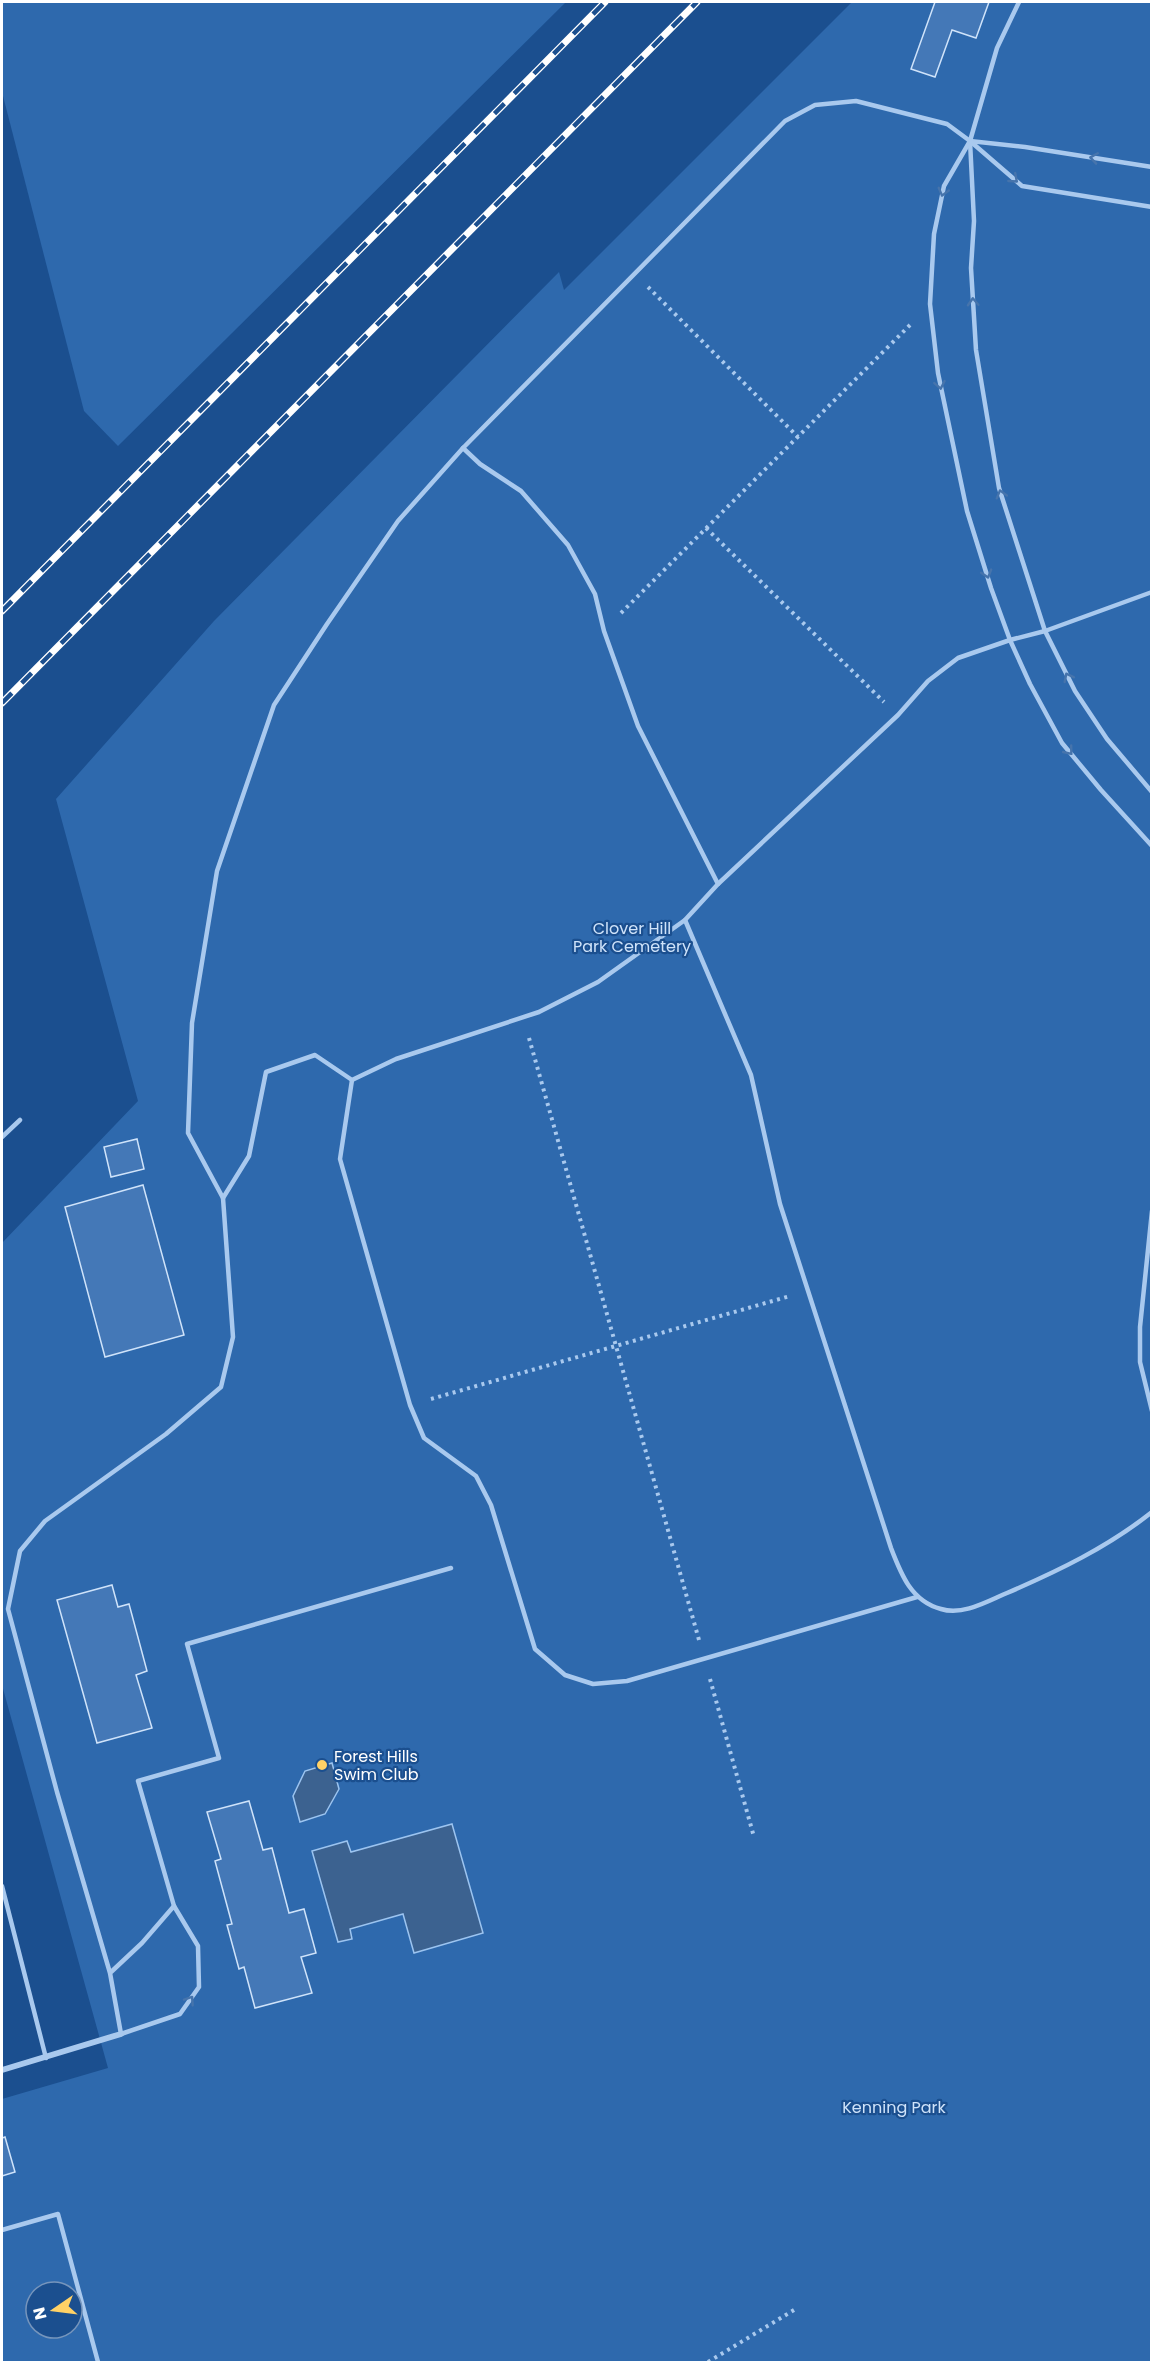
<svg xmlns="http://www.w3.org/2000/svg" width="1153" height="2364" viewBox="0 0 1153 2364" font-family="Poppins,sans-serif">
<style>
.green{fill:#2e69ad;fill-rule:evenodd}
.water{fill:#3c6290;stroke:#9cc4f0;stroke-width:1.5}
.building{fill:#4478b7;stroke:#cfe3fa;stroke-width:1.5}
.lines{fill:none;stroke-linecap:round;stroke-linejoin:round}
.path{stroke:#a9c9ee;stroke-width:4;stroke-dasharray:3 4.5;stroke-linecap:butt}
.service{stroke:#a9c9ee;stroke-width:4.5}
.minor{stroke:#a9c9ee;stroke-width:6}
.rail-casing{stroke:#fff;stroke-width:7}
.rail{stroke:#1b4f8f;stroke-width:4.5;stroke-dasharray:14;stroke-linecap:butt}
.oneway{stroke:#4674ac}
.poi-dot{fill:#ffd166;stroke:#1b4f8f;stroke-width:2}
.labels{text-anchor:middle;stroke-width:4.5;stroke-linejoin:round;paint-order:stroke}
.park-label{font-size:16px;fill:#cfe3fa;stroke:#1b4f8f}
.poi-label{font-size:16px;fill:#fff;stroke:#1b4f8f;text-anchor:start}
</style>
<rect width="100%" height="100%" fill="#1b4f8f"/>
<g class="green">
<path d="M2 2H566L118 446 84 411 2 92Z"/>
<path d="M852 2H1151V2362H2V2099L108 2068 2 1685V1243L138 1101 56 799 214 621 559 272 564 290ZM36 2292H72V2328H36Z"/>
</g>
<g class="water">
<path d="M332 1763 339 1789 325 1814 300 1822 293 1796 305 1771Z"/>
<path d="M452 1824 483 1933 414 1953 403 1914 350 1929 352 1939 338 1942 312 1851 347 1841 351 1852Z"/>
</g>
<g class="building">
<path d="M935 2H989L976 38 952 30 935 77 911 69Z"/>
<path d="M137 1139 144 1169 111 1177 104 1147Z"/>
<path d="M143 1185 184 1335 105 1357 65 1207Z"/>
<path d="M112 1585 118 1607 129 1604 147 1671 136 1675 152 1728 97 1743 57 1600Z"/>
<path d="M249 1801 263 1850 272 1848 289 1913 304 1909 316 1953 301 1957 312 1993 255 2008 244 1967 239 1969 227 1925 232 1924 215 1861 221 1859 207 1812Z"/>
<path d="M5 2137 15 2172 2 2176V2138Z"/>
</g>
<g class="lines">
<g class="path">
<path d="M648 287 798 437"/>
<path d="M706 528 884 702"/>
<path d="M621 613 911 324"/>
<path d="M529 1038 699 1640"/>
<path d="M431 1399 790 1296"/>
<path d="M710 1679 754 1837"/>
<path d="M708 2362 794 2310"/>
</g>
<g class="service">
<path d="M1019 2 997 48 970 141 944 186 934 234 930 304 938 373 967 511 991 588 1010 640 1030 684 1062 743 1101 790 1152 846"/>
<path d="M970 141 974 221 971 268 976 350 999 488 1045 631 1075 691 1107 739 1152 792"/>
<path d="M970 141 1025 147 1152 167"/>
<path d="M718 884 638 726 604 631 595 594 568 545 521 491 480 464 463 448 785 121 815 105 856 101 947 124 970 141 1022 186 1152 207"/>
<path d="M685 920 751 1075 780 1204 891 1548C901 1574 911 1601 941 1609 963 1616 988 1601 1007 1593 1058 1571 1108 1547 1152 1512"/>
<path d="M352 1080 340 1159 410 1405 424 1438 476 1476 491 1505 535 1649 565 1675 593 1684 627 1681 917 1597"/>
<path d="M2 1137 20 1120"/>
<path d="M223 1198 188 1133 192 1023 217 871 274 705 327 624 398 521 463 448"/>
<path d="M1152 1211 1140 1327V1362L1152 1411"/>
<path d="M2 1886 46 2058"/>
<path d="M174 1906 138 1781 219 1758 187 1644 451 1568"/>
<path d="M110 1973 142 1943 174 1906 198 1946 199 1987 180 2014 121 2034 110 1973 57 1792 8 1609 20 1551 45 1521 166 1434 221 1387 233 1337 223 1198 249 1156 266 1072 315 1055 352 1080 396 1059 539 1012 598 982 685 920 718 884 898 715 928 681 958 658 1010 640 1045 631 1152 592"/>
<path d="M2 2230 58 2214 98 2362"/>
</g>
<path class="minor" d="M2 2070 121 2034"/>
<g class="rail-casing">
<g id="rail">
<path d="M2 611 605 2"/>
<path d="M2 703 697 2"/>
</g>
</g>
<use href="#rail" class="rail"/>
</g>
<defs><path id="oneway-chevron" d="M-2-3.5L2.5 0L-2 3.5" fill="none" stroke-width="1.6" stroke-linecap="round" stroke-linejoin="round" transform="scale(1.5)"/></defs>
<g class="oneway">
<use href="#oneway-chevron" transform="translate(1094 158) rotate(-171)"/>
<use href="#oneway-chevron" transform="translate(1014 179) rotate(41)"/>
<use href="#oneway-chevron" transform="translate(943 192) rotate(105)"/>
<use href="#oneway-chevron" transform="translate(973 302) rotate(-93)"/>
<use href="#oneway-chevron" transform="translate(940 385) rotate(79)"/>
<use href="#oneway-chevron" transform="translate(1001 494) rotate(-106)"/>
<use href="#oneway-chevron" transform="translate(987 574) rotate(73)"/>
<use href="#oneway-chevron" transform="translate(1068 677) rotate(-117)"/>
<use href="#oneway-chevron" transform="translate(1069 751) rotate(51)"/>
<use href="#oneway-chevron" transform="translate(190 2000) rotate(-56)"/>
</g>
<circle class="poi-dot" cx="322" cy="1765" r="6"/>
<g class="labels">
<g class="park-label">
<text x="632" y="934">Clover Hill<tspan x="632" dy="18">Park Cemetery</tspan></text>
<text x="894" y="2113">Kenning Park</text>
</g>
<g class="poi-label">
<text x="334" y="1762">Forest Hills<tspan x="334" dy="18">Swim Club</tspan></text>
</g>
</g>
<rect width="1153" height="2364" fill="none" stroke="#ffffff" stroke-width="6"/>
<g transform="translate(54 2310) rotate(256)"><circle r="28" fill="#1b4f8f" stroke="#7695bc" stroke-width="1.5"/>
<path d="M0-4.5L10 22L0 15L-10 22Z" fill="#ffd166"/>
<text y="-9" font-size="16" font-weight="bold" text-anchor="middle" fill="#ffffff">N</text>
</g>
</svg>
